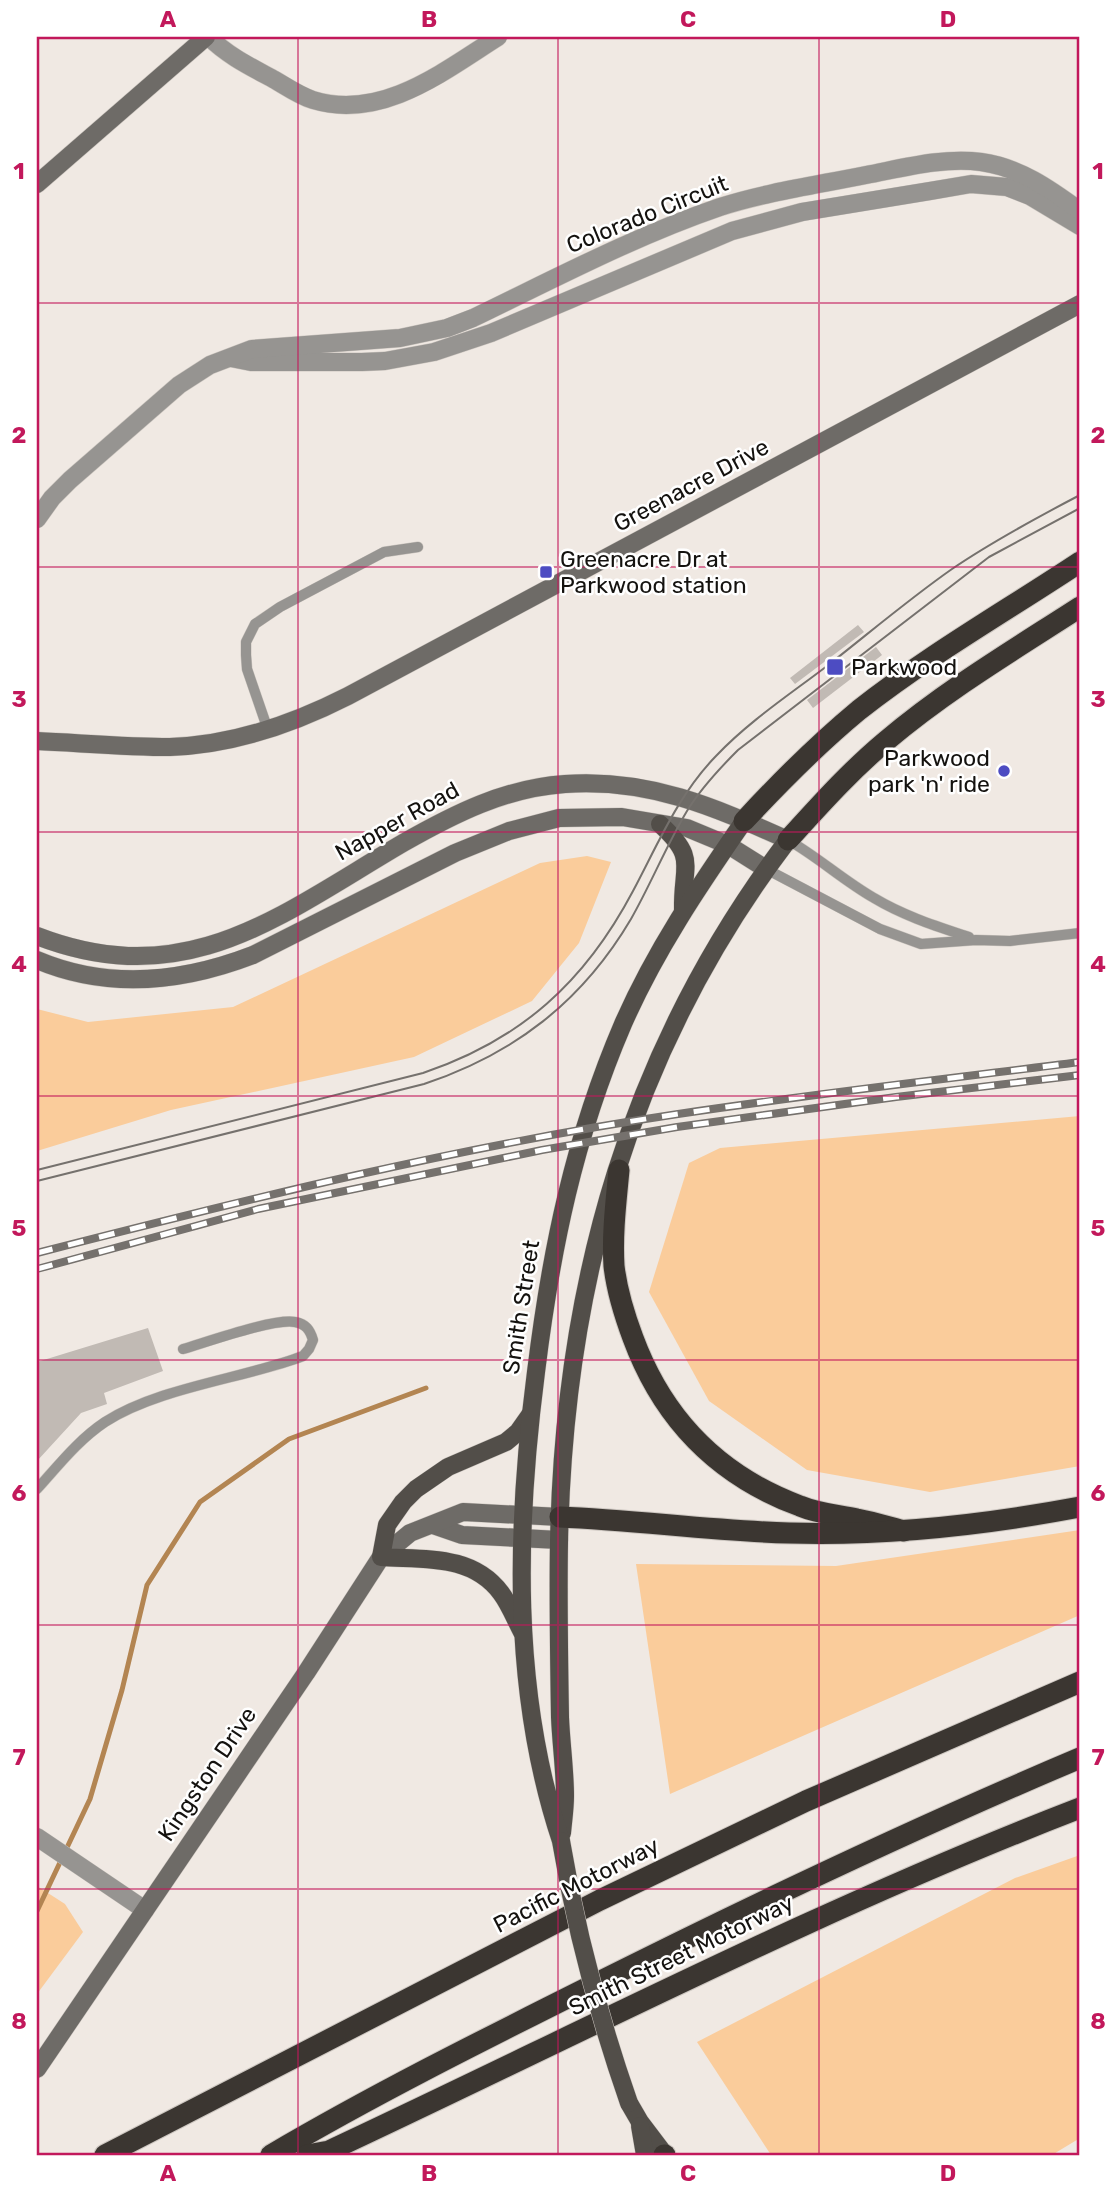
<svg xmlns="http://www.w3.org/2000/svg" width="1117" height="2192" viewBox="0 0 1117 2192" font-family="Rubik,sans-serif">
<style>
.green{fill:#facc9b}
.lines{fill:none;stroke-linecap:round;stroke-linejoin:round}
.stream{stroke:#b38552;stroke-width:5}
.building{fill:#c1bab4}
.lane-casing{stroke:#cdc7c1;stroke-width:11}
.street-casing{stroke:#cdc7c1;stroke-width:19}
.secondary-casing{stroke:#cdc7c1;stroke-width:19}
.primary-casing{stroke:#cdc7c1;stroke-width:19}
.highway-casing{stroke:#cdc7c1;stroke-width:23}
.lane{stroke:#969491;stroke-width:10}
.street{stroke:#969491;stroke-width:18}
.secondary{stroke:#6e6b67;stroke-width:18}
.primary{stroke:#524e49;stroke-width:18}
.highway{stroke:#3b3631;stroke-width:21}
.tram{stroke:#75716d;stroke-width:2}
.rail-casing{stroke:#75716d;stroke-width:8}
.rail{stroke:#fff;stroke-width:5;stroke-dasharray:16;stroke-linecap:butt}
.primary-bridge-casing{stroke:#cdc7c1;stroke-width:19;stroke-linecap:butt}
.primary-bridge{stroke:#524e49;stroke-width:18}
.grid{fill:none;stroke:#c2185b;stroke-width:2;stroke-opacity:0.55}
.poi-dot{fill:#4d4cc2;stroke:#fff;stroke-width:2.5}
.labels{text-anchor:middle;stroke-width:5;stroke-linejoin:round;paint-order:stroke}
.street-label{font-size:23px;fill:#14120f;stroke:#fff}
.poi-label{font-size:23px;fill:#14120f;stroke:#fff;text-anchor:start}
.neatline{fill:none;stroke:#c2185b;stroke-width:2.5}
.grid-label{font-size:23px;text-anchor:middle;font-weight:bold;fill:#c2185b}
</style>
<rect width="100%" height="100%" fill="#f0e9e3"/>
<g class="green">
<path d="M587 856 611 862 579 943 532 1001 414 1057 171 1110 37 1151V1009L88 1022 233 1007 540 863Z"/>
<path d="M1080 1116V1466L930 1492 807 1470 709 1401 649 1292 689 1163 720 1148Z"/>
<path d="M1080 1530V1615L670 1794 636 1564 836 1566Z"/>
<path d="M1080 1855V2138L1052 2155H771L697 2042 1015 1878Z"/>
<path d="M37 1886 65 1904 83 1932 37 1994Z"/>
</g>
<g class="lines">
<path class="stream" d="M37 1911 90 1799 122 1690 147 1585 200 1502 289 1439 426 1388"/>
</g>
<g class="building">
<path d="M858 625 864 632 795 684 790 678Z"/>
<path d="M876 647 882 655 813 708 807 700Z"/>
<path d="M148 1328 163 1371 104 1393 107 1404 81 1413 37 1461V1362Z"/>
</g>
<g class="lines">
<g class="lane-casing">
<g id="lane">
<path d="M268 730 247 669 246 655V642L255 624 280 607 384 552 418 547"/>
<path d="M788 840C818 857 844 881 874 898 904 916 936 926 969 937"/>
<path d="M766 869 880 929 921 944 976 940 1010 941 1080 933"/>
<path d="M37 1489C58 1466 78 1440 105 1422 160 1387 242 1379 303 1356L309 1349 313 1340C310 1330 306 1324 295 1322 274 1318 207 1342 183 1349"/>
</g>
</g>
<g class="street-casing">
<g id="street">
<path d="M209 37C228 56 251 67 275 80 287 87 300 96 313 100 382 121 444 71 498 37"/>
<path d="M231 358 251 362H362L385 361 434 352 491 333 732 231 802 212 930 191 971 184 1007 187 1030 196 1080 226"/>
<path d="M37 519 52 498 70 480 179 385 210 365 252 349 400 338 447 328 473 318C554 279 635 236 720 207 767 192 817 185 866 175 903 168 943 157 981 162 1019 167 1050 189 1080 211"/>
<path d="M37 1837 145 1910"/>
</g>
</g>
<g class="secondary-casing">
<g id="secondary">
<path d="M37 184 206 37"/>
<path d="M37 741C81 743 126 747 170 747 234 745 293 724 348 696L1080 304"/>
<path d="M37 936C187 994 280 915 403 843 454 814 505 788 565 784 649 778 714 807 788 840"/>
<path d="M37 960C108 990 183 982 253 955L455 853 509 831 559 818 622 817 687 828 728 845 766 869"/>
<path d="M433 1525 462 1535 559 1540"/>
<path d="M37 2069 306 1673 381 1557 410 1533 463 1512 560 1517"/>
</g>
</g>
<g class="primary-casing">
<g id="primary">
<path d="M660 824C698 859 682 864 683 910"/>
<path d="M522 1632C515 1619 510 1605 501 1593 472 1554 425 1560 381 1557L387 1525 403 1502 416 1489 448 1467 506 1442 518 1432 530 1415"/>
<path d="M562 1833C563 1821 565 1809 565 1796 565 1770 561 1743 560 1717 559 1659 558 1600 559 1542 564 1284 630 1048 788 840"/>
<path d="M561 1841C511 1691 516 1527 536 1372 551 1250 574 1138 623 1024 655 951 699 886 744 821"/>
<path d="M629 2103 640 2122 665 2155"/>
<path d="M640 2126 645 2155"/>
</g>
</g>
<g class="highway-casing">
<g id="highway">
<path d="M744 821C780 782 818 744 859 710 929 655 1006 611 1080 562"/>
<path d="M788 840C819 806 850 771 886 741 946 690 1015 649 1080 607"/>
<path d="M619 1170C616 1202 612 1234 614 1266 617 1292 624 1314 633 1338 663 1419 719 1476 800 1506 819 1514 838 1515 857 1519 873 1522 889 1527 904 1531"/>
<path d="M560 1517C637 1520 712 1531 789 1533 887 1536 984 1525 1080 1507"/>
<path d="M105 2155 600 1900 806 1801 1080 1682"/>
<path d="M271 2155C373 2095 479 2042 585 1989 748 1907 912 1829 1080 1758"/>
<path d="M307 2155 329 2151C579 2034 823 1907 1080 1808"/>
<path d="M664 2155H665"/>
</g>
</g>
<use href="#lane" class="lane"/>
<use href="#street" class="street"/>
<use href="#secondary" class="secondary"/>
<use href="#primary" class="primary"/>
<use href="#highway" class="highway"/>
<g class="tram">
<path d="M37 1170 423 1073C521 1040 585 982 633 891 658 844 678 795 716 756 748 722 789 695 827 666 868 634 909 599 952 569 993 541 1036 518 1080 495"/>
<path d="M37 1181 424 1084C514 1054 582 1002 631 919 651 884 666 846 687 811 701 788 719 769 738 750L989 557 1080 508"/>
</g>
<g class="rail-casing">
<g id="rail">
<path d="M37 1253C248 1199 461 1146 678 1114 812 1094 946 1079 1080 1062"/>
<path d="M37 1269 258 1209 542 1150 677 1127 896 1097 1080 1075"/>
</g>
</g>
<use href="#rail" class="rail"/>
<g class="primary-bridge-casing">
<path id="primary-bridge" d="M561 1841C576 1931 599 2017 629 2103"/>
</g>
<use href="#primary-bridge" class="primary-bridge"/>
</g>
<path class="grid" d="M298 37V2155M558 37V2155M819 37V2155M37 303H1080M37 567H1080M37 832H1080M37 1096H1080M37 1360H1080M37 1625H1080M37 1889H1080"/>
<g class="poi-dot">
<rect x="539" y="565" width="14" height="14" rx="3.5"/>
<rect x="826" y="658" width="18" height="18" rx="3.5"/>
<circle cx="1004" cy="771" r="7"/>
</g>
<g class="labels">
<g class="street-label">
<text transform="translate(647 214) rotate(-22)" y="8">Colorado Circuit</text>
<text transform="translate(691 485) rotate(-28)" y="8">Greenacre Drive</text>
<text transform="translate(397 821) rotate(-29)" y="8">Napper Road</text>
<text transform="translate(521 1307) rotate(-81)" y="8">Smith Street</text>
<text transform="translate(207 1774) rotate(-56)" y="8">Kingston Drive</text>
<text transform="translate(576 1885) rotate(-27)" y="8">Pacific Motorway</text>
<text transform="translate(681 1955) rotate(-26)" y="8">Smith Street Motorway</text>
</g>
<g class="poi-label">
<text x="560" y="567">Greenacre Dr at<tspan x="560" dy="26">Parkwood station</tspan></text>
<text x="851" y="675">Parkwood</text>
<text x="990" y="766" text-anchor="end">Parkwood<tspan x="990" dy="26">park 'n' ride</tspan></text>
</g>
</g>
<rect width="1117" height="2192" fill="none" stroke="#ffffff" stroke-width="77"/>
<rect x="38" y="38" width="1040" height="2116" class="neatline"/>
<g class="grid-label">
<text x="168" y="27">A</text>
<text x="429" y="27">B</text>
<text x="688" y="27">C</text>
<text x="948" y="27">D</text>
<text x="19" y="179">1</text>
<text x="1098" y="179">1</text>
<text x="19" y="443">2</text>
<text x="1098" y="443">2</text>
<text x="19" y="707">3</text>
<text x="1098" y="707">3</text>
<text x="19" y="972">4</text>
<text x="1098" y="972">4</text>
<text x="19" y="1236">5</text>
<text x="1098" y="1236">5</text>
<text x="19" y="1501">6</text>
<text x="1098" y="1501">6</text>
<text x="19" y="1765">7</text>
<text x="1098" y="1765">7</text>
<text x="19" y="2029">8</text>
<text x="1098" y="2029">8</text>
<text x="168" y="2181">A</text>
<text x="429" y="2181">B</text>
<text x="688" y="2181">C</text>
<text x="948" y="2181">D</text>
</g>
</svg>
